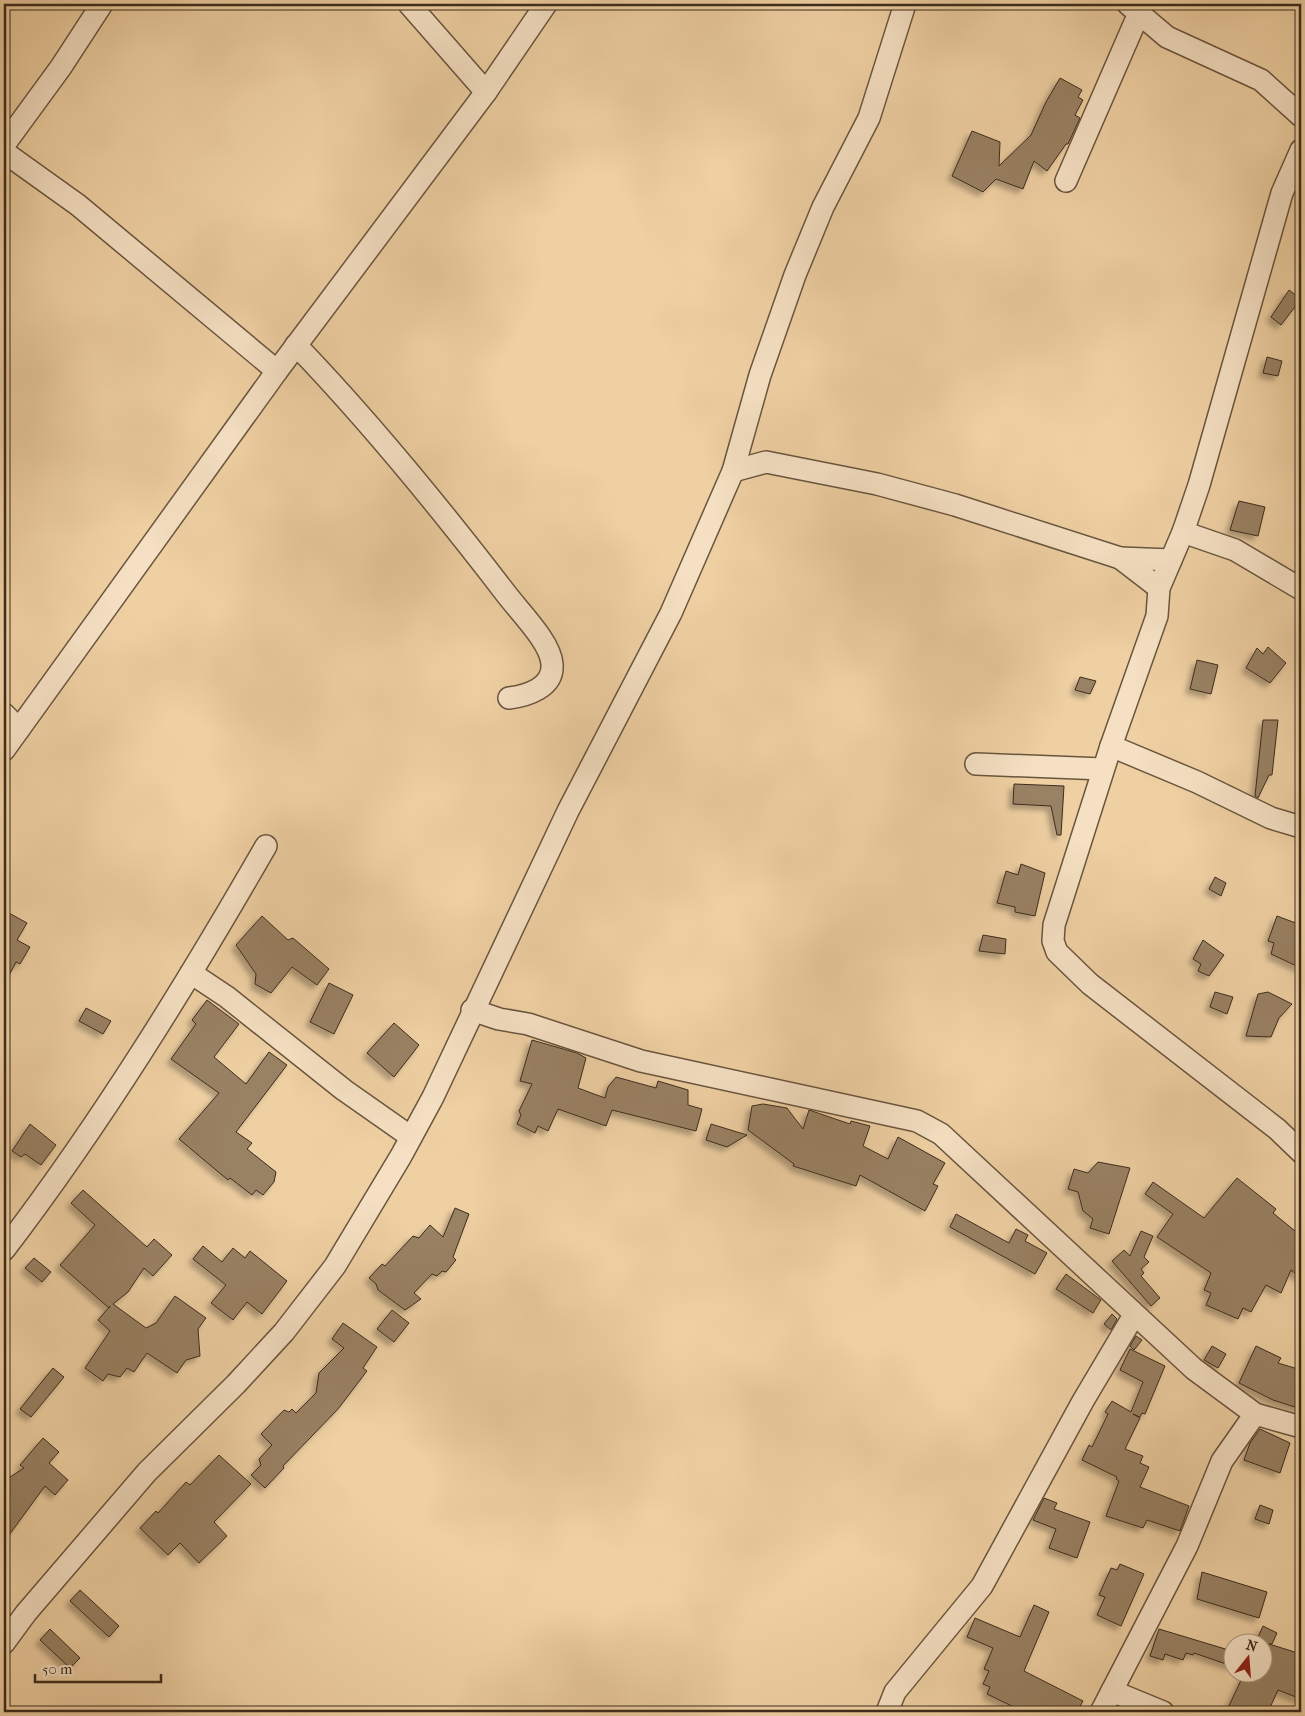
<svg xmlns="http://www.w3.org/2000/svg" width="1305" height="1716" viewBox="0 0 1305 1716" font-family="'IM FELL French Canon',serif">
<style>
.building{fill:#998163;stroke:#3c2c1d;filter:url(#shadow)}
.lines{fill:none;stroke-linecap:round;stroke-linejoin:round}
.minor-casing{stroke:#69553e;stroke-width:24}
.minor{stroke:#f5e0c3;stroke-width:21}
</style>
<defs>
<filter id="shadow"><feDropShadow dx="-4.5" dy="4.5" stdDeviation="2.5" flood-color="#0004"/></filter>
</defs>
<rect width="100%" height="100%" fill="#efd0a3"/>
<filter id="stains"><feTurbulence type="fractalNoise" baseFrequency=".004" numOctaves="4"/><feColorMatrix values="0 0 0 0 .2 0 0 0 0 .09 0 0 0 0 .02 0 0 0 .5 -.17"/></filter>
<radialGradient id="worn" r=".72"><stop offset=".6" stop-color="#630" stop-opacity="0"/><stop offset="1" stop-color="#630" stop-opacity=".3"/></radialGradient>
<g class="building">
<path d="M1060 78 1082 90 1078 97 1083 100 1075 115 1080 118 1068 144H1066L1047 171 1034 161 1023 189 996 179 983 192 952 176 972 131 1000 142 999 166 1031 135 1046 102Z"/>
<path d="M1289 290 1301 299 1281 325 1271 317Z"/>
<path d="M1267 357 1282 361 1278 376 1263 373Z"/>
<path d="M1239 501 1265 507 1258 536 1230 530Z"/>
<path d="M1268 647 1286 663 1270 683 1246 668 1257 648 1263 654Z"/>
<path d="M1197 660 1218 665 1211 694 1190 689Z"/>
<path d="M1080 677 1096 681 1090 694 1075 690Z"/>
<path d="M1263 720H1278L1272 775H1269L1258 798 1255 796Z"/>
<path d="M1014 784 1064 786 1061 835H1057L1051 806 1013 804Z"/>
<path d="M1021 864 1045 873 1035 916 1015 912V907L997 903 1006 871 1018 875Z"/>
<path d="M1215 877 1226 883 1221 896 1209 889Z"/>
<path d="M9 913 27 923 17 940 30 947 20 964 16 962 4 985V922Z"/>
<path d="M262 916 288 940 293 938 329 969 317 985 292 967 271 993 255 984 256 974 236 945Z"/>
<path d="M1277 916 1301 925V968L1271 954 1274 943 1268 941Z"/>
<path d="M983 935 1006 939 1005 954 979 951Z"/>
<path d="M1203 940 1224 955 1209 976 1198 971 1201 964 1193 959Z"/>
<path d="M329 983 353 995 334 1034 310 1022Z"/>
<path d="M1215 992 1233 997 1227 1014 1210 1007Z"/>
<path d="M1268 992 1292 1004 1279 1018 1271 1037 1246 1036 1258 994Z"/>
<path d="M207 1000 239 1024 214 1057 246 1084 269 1052 287 1065 236 1132 252 1143 247 1149 276 1172 274 1182 263 1195 256 1190 252 1195 230 1178 228 1180 179 1139 219 1093 171 1059 196 1024 192 1020Z"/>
<path d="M86 1008 111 1021 103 1034 79 1021Z"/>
<path d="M394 1023 419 1045 394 1077 367 1053Z"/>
<path d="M532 1040 577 1053 586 1058 578 1088 605 1098 608 1087 616 1077 656 1088 658 1081 688 1090V1105L702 1109 696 1131 612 1110 606 1126 558 1109 548 1131 538 1126 535 1133 517 1124 521 1115 519 1111 532 1084 520 1081Z"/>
<path d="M763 1104 787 1108 803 1129 809 1110 850 1124 851 1121 870 1126 863 1146 888 1159 898 1137 945 1163 933 1184 938 1186 925 1211 860 1175 856 1186 793 1166 794 1164 748 1130 752 1106Z"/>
<path d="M30 1124 56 1145 41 1165 25 1154 21 1157 12 1151Z"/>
<path d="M711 1124 747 1135 727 1147 706 1140Z"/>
<path d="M1098 1162 1130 1168 1109 1234 1090 1228 1093 1219 1083 1211 1078 1192 1068 1189 1074 1169 1088 1173Z"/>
<path d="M1237 1178 1276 1209 1273 1213 1300 1235 1296 1240 1301 1245V1278L1291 1270 1281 1293 1266 1285 1251 1312 1243 1308 1238 1319 1206 1305 1211 1293 1204 1290 1211 1273 1157 1237 1173 1214 1145 1194 1153 1182 1204 1218Z"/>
<path d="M83 1190 147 1247 154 1239 172 1255 153 1276 144 1268 128 1292 113 1304 146 1328 156 1323 175 1296 206 1318 198 1329 200 1356 186 1360 177 1373 147 1353 134 1372 127 1368 120 1377 108 1374 103 1381 85 1368 110 1331 98 1320 110 1306 109 1308 60 1265 95 1225 71 1203Z"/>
<path d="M455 1208 469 1214 453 1257 456 1260 446 1272 442 1271 437 1276 432 1274 414 1293 421 1299 405 1310 378 1290 376 1284 369 1278 382 1264 385 1266 413 1236 419 1238 430 1225 443 1237Z"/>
<path d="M956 1214 1009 1243 1016 1229 1028 1235 1025 1241 1047 1253 1035 1274 950 1227Z"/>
<path d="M1141 1231 1153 1236 1144 1257 1149 1262 1141 1269 1144 1273 1141 1276 1160 1298 1151 1306 1112 1261 1124 1250 1130 1256Z"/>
<path d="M203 1246 222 1262 233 1248 245 1258 250 1251 287 1281 262 1314 247 1302 233 1320 211 1303 226 1285 193 1259Z"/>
<path d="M34 1258 51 1272 42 1282 25 1268Z"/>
<path d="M1066 1274 1101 1300 1093 1313 1056 1289Z"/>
<path d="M392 1310 409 1323 394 1342 377 1329Z"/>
<path d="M1112 1314 1117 1319 1111 1330 1104 1324Z"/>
<path d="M343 1323 377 1347 363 1368 367 1371 338 1409 283 1466 284 1468 265 1488 251 1475 261 1465 259 1459 272 1445 261 1434 284 1410 289 1412 292 1409 296 1413 316 1393 319 1373 344 1348 332 1339Z"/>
<path d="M1136 1336 1142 1340 1134 1350 1130 1346Z"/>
<path d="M1212 1346 1226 1354 1218 1368 1204 1360Z"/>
<path d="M1256 1346 1281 1358 1278 1363 1301 1370V1409L1273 1400 1239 1383Z"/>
<path d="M1130 1349 1165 1366 1145 1414 1142 1413 1140 1417 1133 1414 1140 1418 1125 1449 1143 1456 1140 1463 1149 1467 1140 1487 1189 1506 1180 1531 1147 1520 1143 1528 1106 1516 1119 1481 1116 1479 1117 1477 1082 1460 1089 1445 1092 1447 1108 1414 1105 1412 1112 1401 1131 1412 1143 1382 1120 1370Z"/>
<path d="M53 1368 64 1377 31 1417 20 1409Z"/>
<path d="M1260 1429 1290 1443 1280 1473 1244 1460 1250 1443Z"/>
<path d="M43 1438 59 1452 49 1463 68 1480 55 1495 45 1486 4 1542V1481L24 1468 20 1465Z"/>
<path d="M219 1455 251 1484 214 1522 227 1536 199 1563 180 1543 168 1555 140 1528 156 1511 158 1513 186 1482 190 1485Z"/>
<path d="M1044 1498 1057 1503 1054 1509 1090 1522 1077 1558 1049 1548 1056 1529 1033 1520Z"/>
<path d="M1260 1505 1273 1510 1269 1524 1255 1519Z"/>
<path d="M1120 1564 1144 1574 1121 1626 1097 1615 1105 1597 1099 1595 1111 1568 1117 1570Z"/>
<path d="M1202 1572 1267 1592 1259 1618 1197 1599Z"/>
<path d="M80 1590 119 1626 109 1637 70 1601Z"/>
<path d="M1034 1605 1049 1612 1024 1671 1083 1701 1077 1712H1024L987 1694 990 1687 983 1684 989 1671 984 1669 993 1648 967 1637 975 1618 1020 1637Z"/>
<path d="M1263 1626 1277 1633 1272 1644H1269L1301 1654V1699L1278 1690 1268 1712H1226L1244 1674H1262V1644H1255Z"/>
<path d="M50 1629 80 1658 70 1668 40 1640Z"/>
<path d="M1159 1629 1232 1651V1666L1194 1653 1193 1655 1186 1653 1183 1660 1165 1654 1163 1660 1150 1656Z"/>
</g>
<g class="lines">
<g class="minor-casing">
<g id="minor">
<path d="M409 4 486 92"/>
<path d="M1128 4 1167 37 1261 80 1301 116"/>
<path d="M4 145 61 67 102 4"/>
<path d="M4 152 78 205 277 371 486 92 546 4"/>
<path d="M1066 181 1139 13"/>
<path d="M296 345C371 423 441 509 507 595 520 612 551 643 552 664 554 688 526 696 509 698"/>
<path d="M733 471 766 462 877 484 955 505 1120 558 1159 588"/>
<path d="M1183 532 1199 485 1282 193 1301 150"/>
<path d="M1120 558 1171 560"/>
<path d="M1301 589 1235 550 1183 532 1159 588 1157 616 1111 746 1054 925 1053 941 1057 952 1090 984 1277 1129 1301 1152"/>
<path d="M4 714 19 729"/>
<path d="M1111 746 1197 782 1271 818 1301 827"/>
<path d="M4 750 277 371"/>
<path d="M976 764 1103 769"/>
<path d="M191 973 227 997 344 1090 411 1137"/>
<path d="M472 1010 499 1019 528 1024 641 1061 917 1121 941 1134 1194 1369 1255 1414 1301 1427"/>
<path d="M4 1250C101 1123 186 985 266 846"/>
<path d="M4 1643 26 1613 147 1472 236 1384 284 1332 335 1266 401 1156 433 1097 568 811 671 613 733 471 760 375 795 275 823 207 869 118 905 4"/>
<path d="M1112 1691 1163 1712"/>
<path d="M887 1712 895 1692 982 1586 1083 1401 1134 1315"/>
<path d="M1101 1712 1187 1546 1222 1461 1255 1414"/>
</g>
</g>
<use href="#minor" class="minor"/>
</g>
<rect width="1305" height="1716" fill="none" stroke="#efd0a3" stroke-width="20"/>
<rect x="5" y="5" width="1295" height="1706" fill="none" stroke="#3c2c1d" stroke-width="2.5"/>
<rect x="10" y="10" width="1285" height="1696" fill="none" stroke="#3c2c1d"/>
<g transform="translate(1248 1658) rotate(17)"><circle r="24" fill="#f5e0c3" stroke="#ab9881"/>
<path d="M0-4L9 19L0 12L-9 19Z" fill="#8f2418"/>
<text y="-8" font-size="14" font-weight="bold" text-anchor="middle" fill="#3c2c1d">N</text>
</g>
<path d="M35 1674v8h126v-8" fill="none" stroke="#3c2c1d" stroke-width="2.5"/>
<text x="42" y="1674" font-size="15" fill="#3c2c1d" stroke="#f5e0c3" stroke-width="4" paint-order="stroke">50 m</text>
<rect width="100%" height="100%" filter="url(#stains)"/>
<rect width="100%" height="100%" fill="url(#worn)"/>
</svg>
